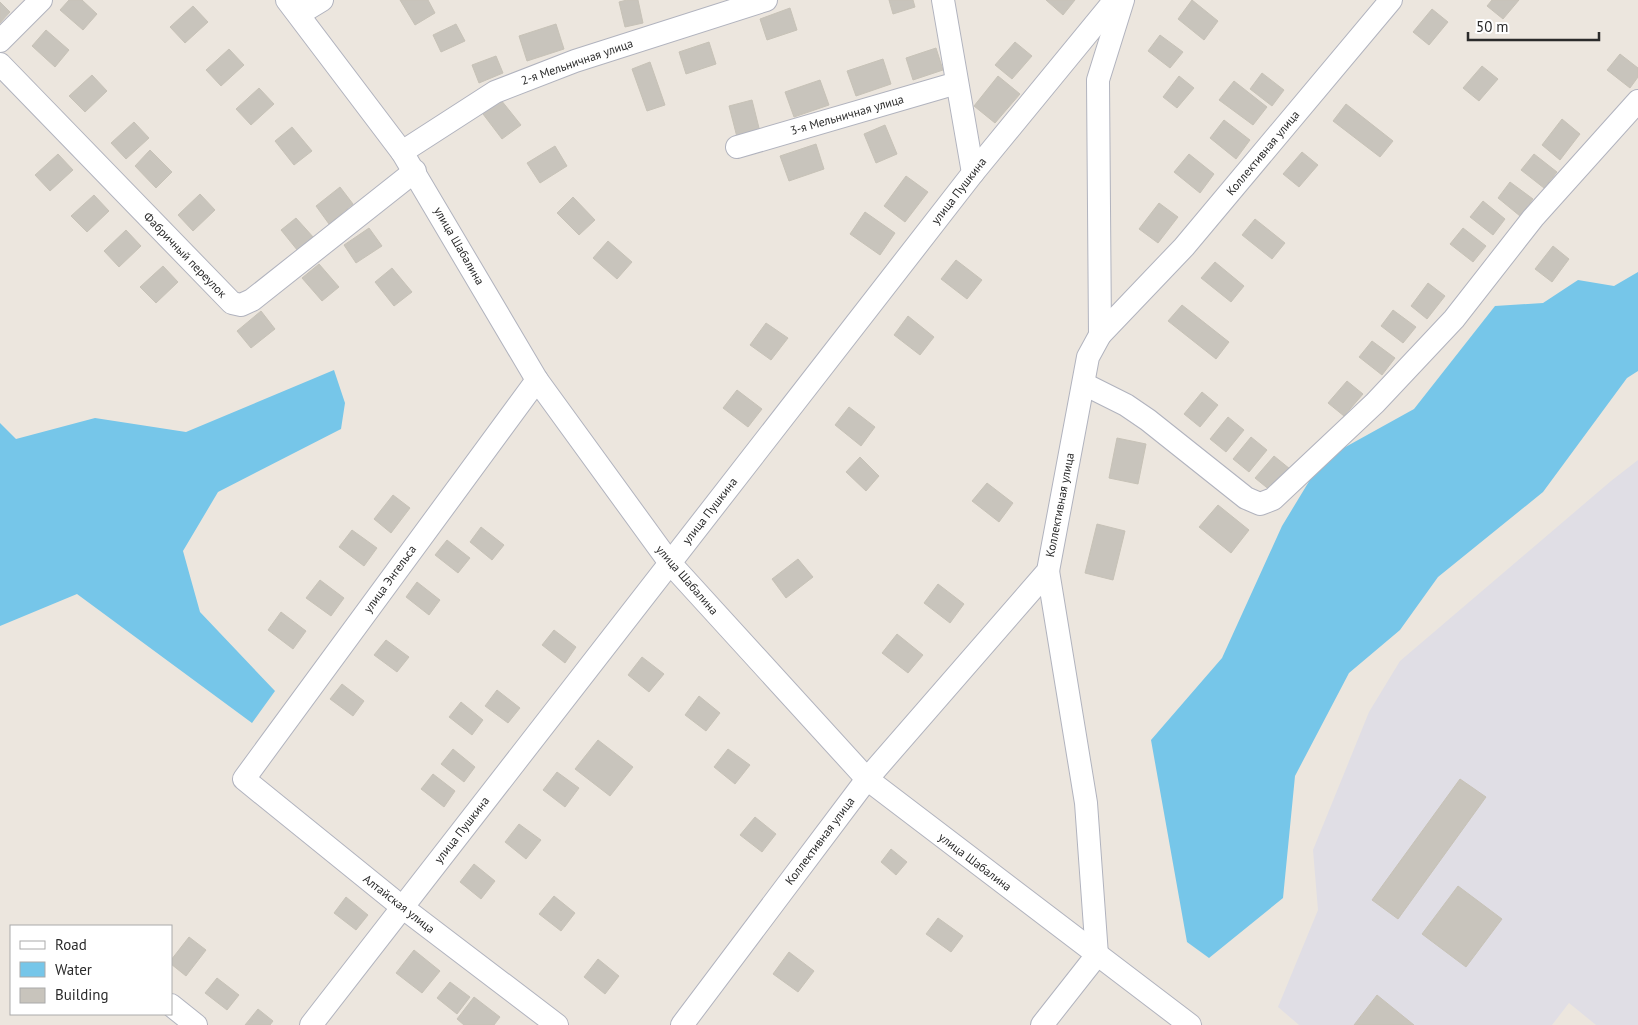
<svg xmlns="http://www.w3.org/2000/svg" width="1638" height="1025" viewBox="0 0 1638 1025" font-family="'PT Sans',sans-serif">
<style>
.industrial{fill:#e0dee5}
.water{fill:#76c6e9}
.building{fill:#c8c4bc;stroke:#c7c2b7}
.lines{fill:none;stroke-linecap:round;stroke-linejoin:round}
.minor-casing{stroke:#b1b3be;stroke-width:24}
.minor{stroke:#fff;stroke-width:22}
.labels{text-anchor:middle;stroke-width:4;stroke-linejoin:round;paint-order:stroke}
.street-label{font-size:12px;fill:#2b2b2b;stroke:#fff}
</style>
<rect width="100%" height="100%" fill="#ece6de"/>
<path class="industrial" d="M1638 460V1025H1596L1569 1003 1552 1025H1299L1278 1007 1318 910 1313 850 1369 712 1400 661 1611 481Z"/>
<g class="water">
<path d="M1638 272V371L1627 378 1543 492 1438 577 1400 630 1349 673 1295 776 1283 898 1209 958 1187 942 1151 740 1222 658 1282 526 1322 460 1414 409 1495 306 1543 303 1578 280 1614 286Z"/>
<path d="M334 370 345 403 341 429 218 492 183 551 200 612 275 691 252 723 77 594 0 626V423L16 439 95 418 186 432Z"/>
</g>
<g class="building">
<path d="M69 0H82L97 14 83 30 60 10Z"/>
<path d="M400 0H428L435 13 415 25Z"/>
<path d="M627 0H638L643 23 625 27 619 2Z"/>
<path d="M889 0H913L915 7 893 14Z"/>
<path d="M1046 0H1075L1063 15Z"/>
<path d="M1192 0 1218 21 1204 40 1178 19Z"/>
<path d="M1492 0H1519L1503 19 1487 6Z"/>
<path d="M0 2 10 12 0 23Z"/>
<path d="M193 6 208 22 185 43 170 27Z"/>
<path d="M790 8 797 30 767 40 760 19Z"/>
<path d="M1432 9 1448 22 1429 45 1413 32Z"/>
<path d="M456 24 465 41 441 52 433 35Z"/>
<path d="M556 24 564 49 527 61 519 36Z"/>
<path d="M46 30 69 50 55 67 32 46Z"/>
<path d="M1160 35 1183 52 1170 68 1148 51Z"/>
<path d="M709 42 716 64 686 74 679 52Z"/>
<path d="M1015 42 1032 56 1012 79 995 65Z"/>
<path d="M936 48 943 70 913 80 906 58Z"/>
<path d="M229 49 244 65 221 86 206 70Z"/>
<path d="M1620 54 1638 68V77L1630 88 1607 70Z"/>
<path d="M496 56 503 73 479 83 472 65Z"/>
<path d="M883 59 891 84 856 96 847 71Z"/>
<path d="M650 62 665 105 647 111 632 69Z"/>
<path d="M1482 66 1498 79 1479 101 1463 88Z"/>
<path d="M1262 73 1284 90 1272 106 1250 89Z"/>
<path d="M92 75 107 91 85 112 69 96Z"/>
<path d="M998 76 1020 94 995 123 974 106Z"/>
<path d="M1179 76 1194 88 1177 108 1163 97Z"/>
<path d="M820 80 829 105 794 117 785 92Z"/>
<path d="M1234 81 1267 107 1253 125 1219 100Z"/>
<path d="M259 88 274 104 251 125 236 109Z"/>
<path d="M501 100 521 125 502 139 483 114Z"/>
<path d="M752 100 760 132 737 137 729 106Z"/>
<path d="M1346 104 1393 141 1380 157 1333 121Z"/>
<path d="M1562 119 1580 134 1560 160 1542 145Z"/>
<path d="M1224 120 1250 140 1236 159 1210 138Z"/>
<path d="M134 122 149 138 126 159 111 143Z"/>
<path d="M885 125 897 154 876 163 864 134Z"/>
<path d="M292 127 312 151 294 165 275 141Z"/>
<path d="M816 144 824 169 789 181 780 156Z"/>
<path d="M555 146 567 166 540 183 527 163Z"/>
<path d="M150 150 172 172 156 188 135 166Z"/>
<path d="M1302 152 1318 165 1299 187 1283 174Z"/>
<path d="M58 154 73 170 50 191 35 175Z"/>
<path d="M1189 154 1214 174 1200 193 1174 172Z"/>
<path d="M1534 154 1557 172 1544 188 1521 170Z"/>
<path d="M906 176 928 192 905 222 884 206Z"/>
<path d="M1510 182 1533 199 1520 216 1498 198Z"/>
<path d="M340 187 353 204 329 224 316 206Z"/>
<path d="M200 194 215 210 193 231 178 215Z"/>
<path d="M94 195 109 211 87 232 71 216Z"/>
<path d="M573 197 595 220 579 235 557 213Z"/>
<path d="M1483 201 1505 219 1493 235 1470 217Z"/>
<path d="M1159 203 1178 217 1158 243 1139 229Z"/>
<path d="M865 212 895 233 880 255 850 234Z"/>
<path d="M296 218 314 238 298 251 281 230Z"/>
<path d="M1255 219 1285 243 1272 259 1242 235Z"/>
<path d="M369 228 382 246 356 263 344 245Z"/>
<path d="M1463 228 1486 246 1473 262 1450 244Z"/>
<path d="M126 230 141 246 119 267 104 251Z"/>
<path d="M608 241 632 262 617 279 593 258Z"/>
<path d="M1553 246 1569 259 1552 282 1535 269Z"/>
<path d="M956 260 982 280 967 299 941 279Z"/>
<path d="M1215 262 1244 286 1231 302 1201 278Z"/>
<path d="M319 264 339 287 322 301 302 278Z"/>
<path d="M163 266 178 282 156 303 140 287Z"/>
<path d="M392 268 412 292 394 306 375 282Z"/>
<path d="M1428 283 1445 296 1427 319 1411 306Z"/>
<path d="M1182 305 1229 342 1216 359 1168 321Z"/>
<path d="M1393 310 1416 327 1403 343 1381 326Z"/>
<path d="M261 311 275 329 251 348 237 331Z"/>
<path d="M908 316 934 337 920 355 894 335Z"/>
<path d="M766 323 788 338 771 360 750 345Z"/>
<path d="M1372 341 1395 358 1382 375 1359 357Z"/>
<path d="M1347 381 1363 394 1344 416 1328 403Z"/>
<path d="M737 390 762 409 748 427 723 408Z"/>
<path d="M1202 392 1218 405 1200 427 1184 414Z"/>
<path d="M849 407 875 427 861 446 835 425Z"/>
<path d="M1228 417 1244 430 1226 452 1210 439Z"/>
<path d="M1251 437 1267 450 1249 472 1233 459Z"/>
<path d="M1117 438 1146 444 1138 484 1109 478Z"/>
<path d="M1274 456 1290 469 1271 491 1255 478Z"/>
<path d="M860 457 879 476 866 491 846 472Z"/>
<path d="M987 483 1013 503 999 522 972 501Z"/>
<path d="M393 495 410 508 391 533 374 519Z"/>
<path d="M1218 505 1249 530 1231 553 1199 527Z"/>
<path d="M1097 524 1125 531 1113 580 1085 573Z"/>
<path d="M481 527 504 545 492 560 470 542Z"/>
<path d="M352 530 377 548 364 566 339 547Z"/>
<path d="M447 540 470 558 458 573 435 555Z"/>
<path d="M798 559 813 577 786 598 772 579Z"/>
<path d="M320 580 344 598 331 616 306 598Z"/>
<path d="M417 582 440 600 429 615 406 597Z"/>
<path d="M938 584 964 604 950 623 924 603Z"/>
<path d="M281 612 306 631 293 649 268 630Z"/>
<path d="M554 630 576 647 565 663 542 645Z"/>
<path d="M897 634 923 655 908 673 882 653Z"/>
<path d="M386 640 409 657 397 672 374 655Z"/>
<path d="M642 657 664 674 649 692 628 675Z"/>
<path d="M342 684 364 701 353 716 330 699Z"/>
<path d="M497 690 520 708 508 723 485 706Z"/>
<path d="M699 696 720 713 706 731 685 715Z"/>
<path d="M461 702 483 720 472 735 449 717Z"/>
<path d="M598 740 633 767 610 796 575 769Z"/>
<path d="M453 749 475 767 464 782 441 764Z"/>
<path d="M728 749 750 765 735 784 714 767Z"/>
<path d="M557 772 579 788 565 807 543 790Z"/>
<path d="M433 774 455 791 444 807 421 789Z"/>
<path d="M1460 779 1486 797 1398 919 1372 900Z"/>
<path d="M755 817 776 834 762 852 740 835Z"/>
<path d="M519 824 541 840 526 859 505 842Z"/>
<path d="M891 849 907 862 896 875 881 862Z"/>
<path d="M474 864 495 881 481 899 460 882Z"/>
<path d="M1458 886 1502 919 1466 967 1422 934Z"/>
<path d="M554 896 575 913 561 931 539 914Z"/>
<path d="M346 897 368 915 356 930 334 913Z"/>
<path d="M938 918 963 936 951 952 926 934Z"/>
<path d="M189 937 206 950 186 976 171 964V960Z"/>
<path d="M414 950 440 971 422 993 396 973Z"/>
<path d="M789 952 814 971 798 992 773 974Z"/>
<path d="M598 959 619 976 605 994 584 977Z"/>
<path d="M217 978 239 995 227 1010 205 993Z"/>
<path d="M450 982 470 997 457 1014 437 998Z"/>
<path d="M1377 995 1414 1025H1354Z"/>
<path d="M474 997 500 1017 494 1025H464L457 1019Z"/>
<path d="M258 1009 273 1021 270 1025H245Z"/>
</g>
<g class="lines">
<g class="minor-casing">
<g id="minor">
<path d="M287 0 402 152 537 380 670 563 867 779 1190 1025"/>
<path d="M943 0 973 173"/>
<path d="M299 14 322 0"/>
<path d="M0 41 41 0"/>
<path d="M0 64 232 303 241 305 252 300 415 171"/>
<path d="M737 147 957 83"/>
<path d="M402 152 495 92 575 61 766 0"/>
<path d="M1100 335 1098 80 1123 0"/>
<path d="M537 380 244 779 402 907 557 1025"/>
<path d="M1084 384 1126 405 1148 420 1246 498 1260 504 1273 499 1375 403 1454 319 1533 218 1638 101"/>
<path d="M171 1005 196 1025"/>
<path d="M311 1025 973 173 1115 0"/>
<path d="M682 1025 867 779 1048 571 1088 357 1100 335 1184 247 1391 0"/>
<path d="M1042 1025 1097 955 1086 803 1048 571"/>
</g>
</g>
<use href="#minor" class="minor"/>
</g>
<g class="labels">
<g class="street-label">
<text transform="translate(577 62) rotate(-19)" y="4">2-я Мельничная улица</text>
<text transform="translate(847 115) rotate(-16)" y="4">3-я Мельничная улица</text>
<text transform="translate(1263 153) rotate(-50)" y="4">Коллективная улица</text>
<text transform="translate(959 191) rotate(-52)" y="4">улица Пушкина</text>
<text transform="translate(459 246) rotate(60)" y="4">улица Шабалина</text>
<text transform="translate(185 255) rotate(46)" y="4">Фабричный переулок</text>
<text transform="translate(1060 505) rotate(-79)" y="4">Коллективная улица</text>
<text transform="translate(710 511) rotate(-52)" y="4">улица Пушкина</text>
<text transform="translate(390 579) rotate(-54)" y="4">улица Энгельса</text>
<text transform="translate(687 580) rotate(49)" y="4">улица Шабалина</text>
<text transform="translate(462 830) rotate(-52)" y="4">улица Пушкина</text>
<text transform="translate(820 841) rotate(-53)" y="4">Коллективная улица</text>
<text transform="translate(975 862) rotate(37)" y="4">улица Шабалина</text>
<text transform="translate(399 904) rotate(38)" y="4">Алтайская улица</text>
</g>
</g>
<rect x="10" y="925" width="162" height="90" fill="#ffffff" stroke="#aaaaaa"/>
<rect x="20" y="941" width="25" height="8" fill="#ffffff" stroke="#aaaaaa"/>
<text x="55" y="950" font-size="15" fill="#2b2b2b">Road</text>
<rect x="20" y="962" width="25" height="15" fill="#76c6e9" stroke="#aaaaaa"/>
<text x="55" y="975" font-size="15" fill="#2b2b2b">Water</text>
<rect x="20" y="988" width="25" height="15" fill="#c8c4bc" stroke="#aaaaaa"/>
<text x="55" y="1000" font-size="15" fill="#2b2b2b">Building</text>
<path d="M1468 32v8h131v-8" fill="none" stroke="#2b2b2b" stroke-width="2.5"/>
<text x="1476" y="32" font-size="15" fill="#2b2b2b" stroke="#ffffff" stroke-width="4" paint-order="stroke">50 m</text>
</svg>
